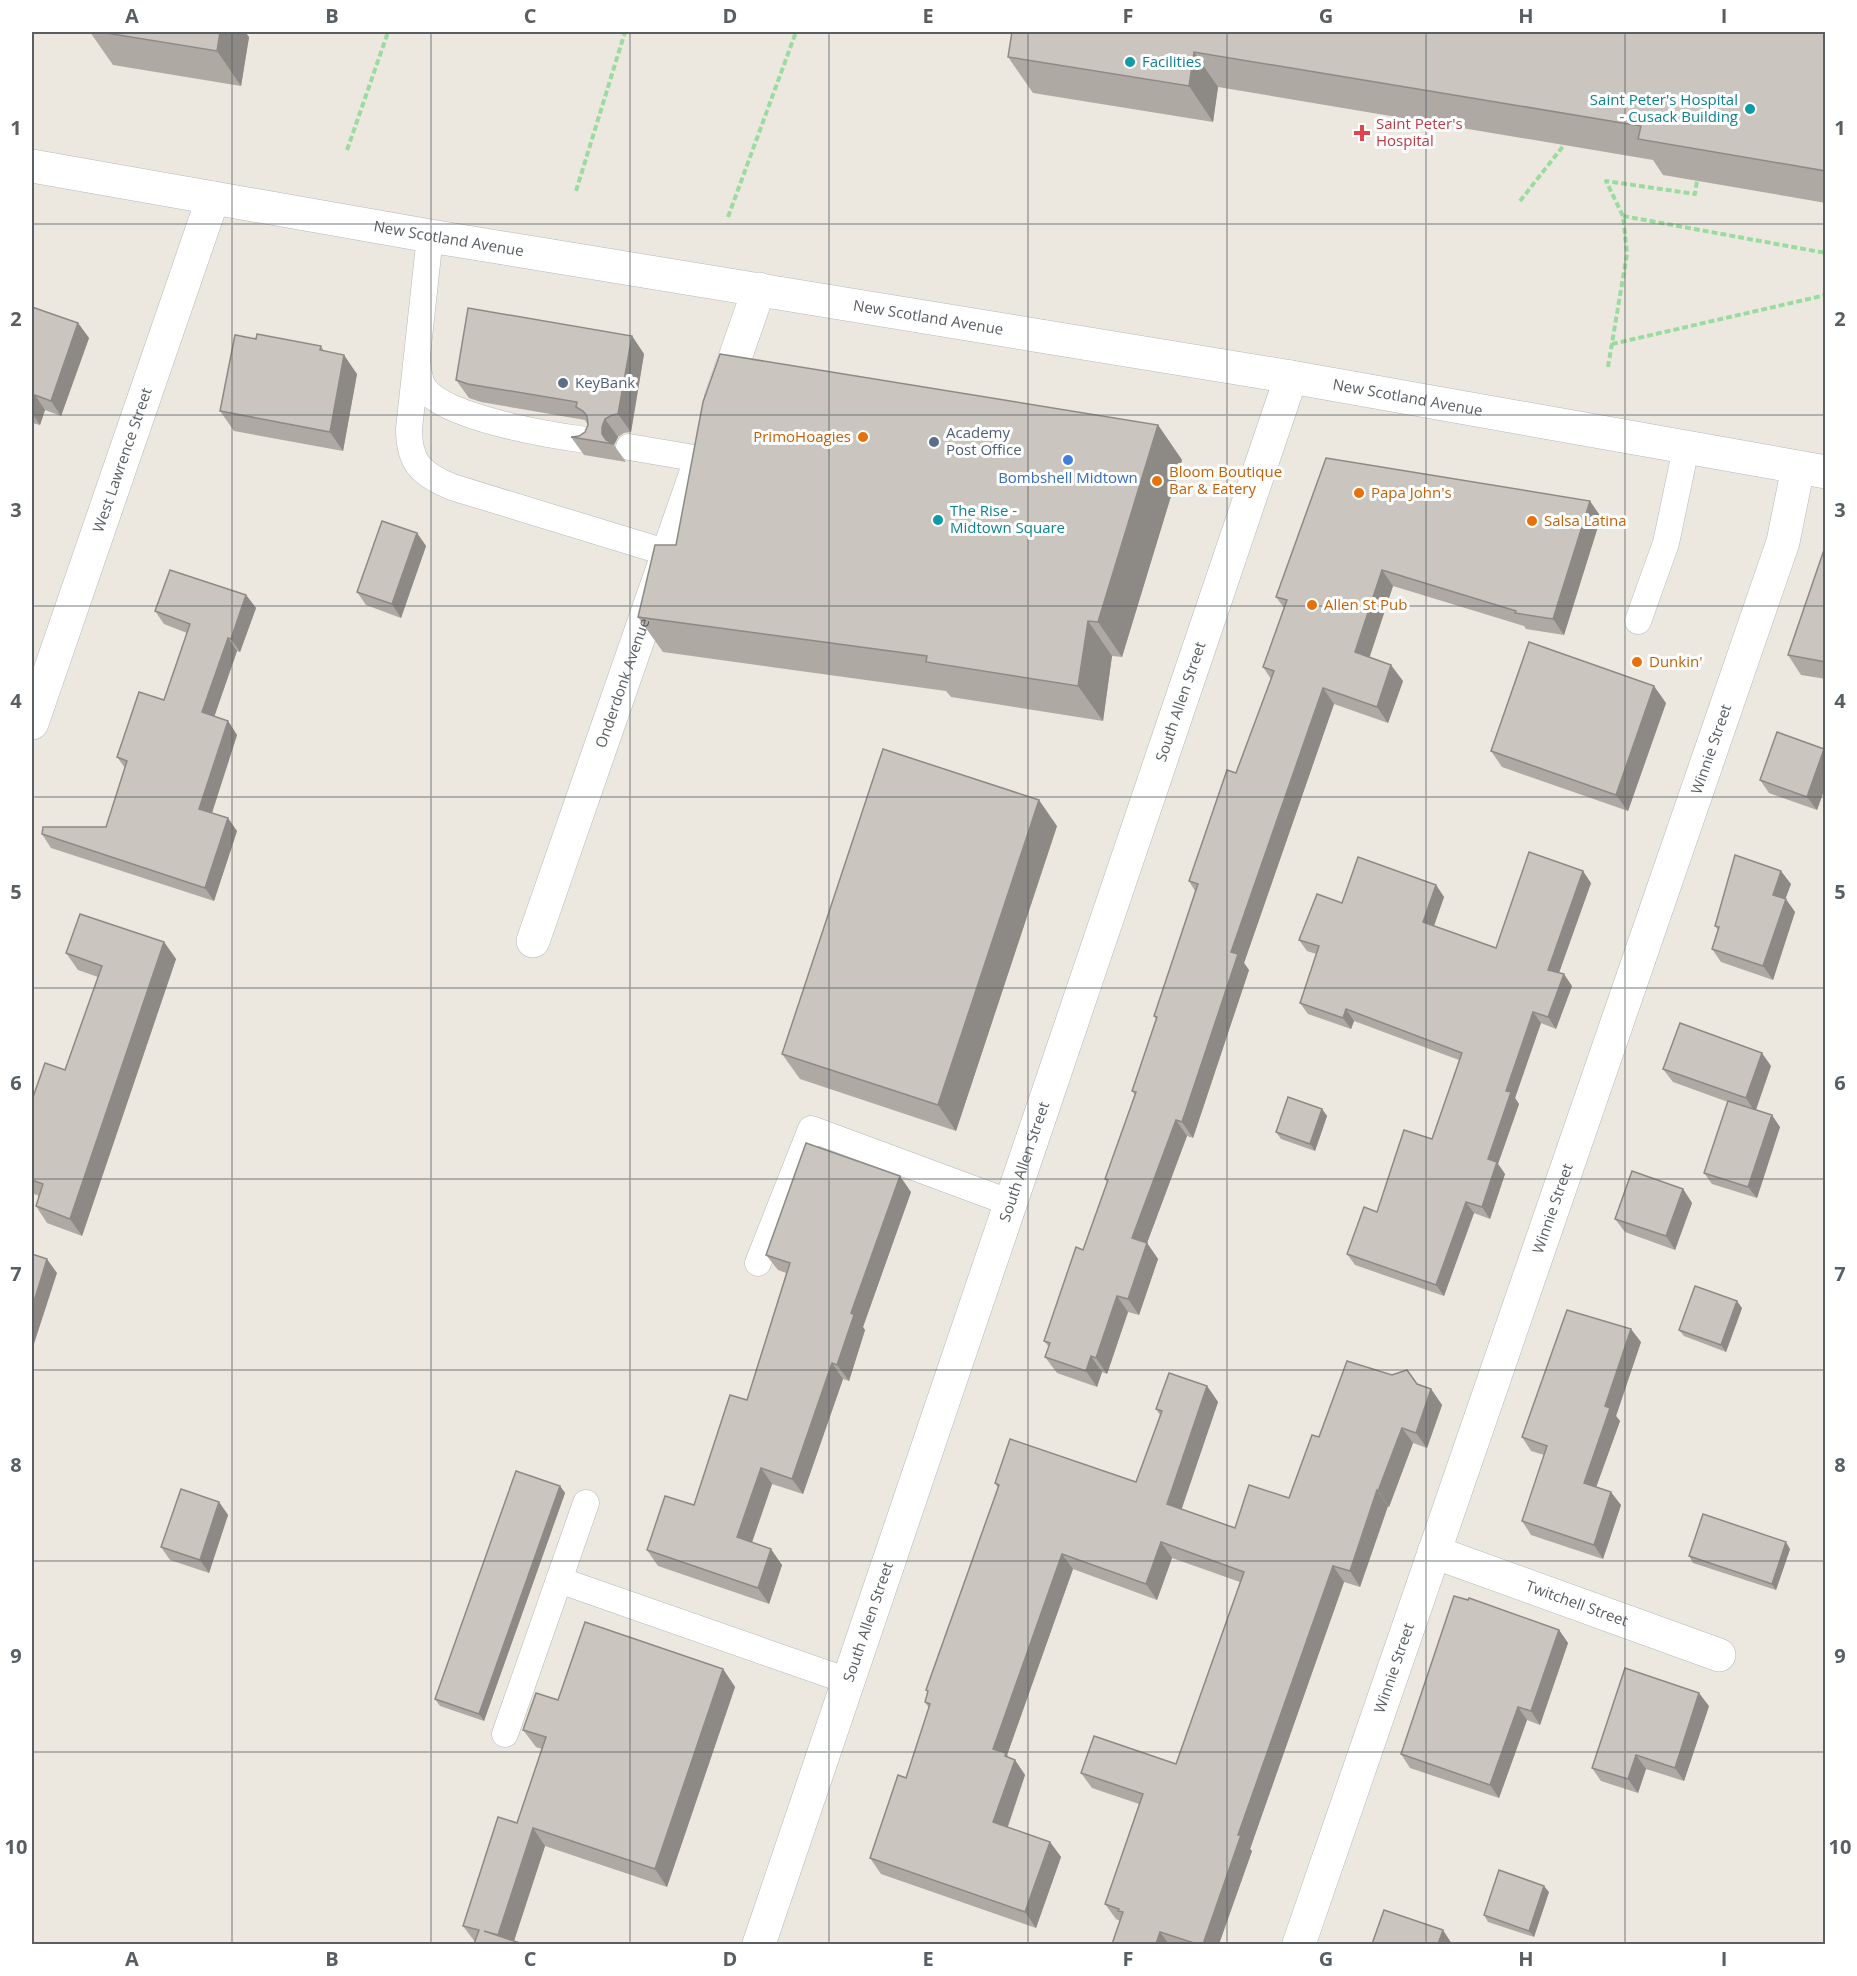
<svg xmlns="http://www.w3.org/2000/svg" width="1857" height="1976" viewBox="0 0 1857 1976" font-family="'Open Sans',sans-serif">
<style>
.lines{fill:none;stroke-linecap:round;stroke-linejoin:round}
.service-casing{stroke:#b2b8bc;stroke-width:27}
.minor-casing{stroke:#b2b8bc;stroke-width:34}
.tertiary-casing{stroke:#b2b8bc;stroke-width:34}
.path{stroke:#9adc9f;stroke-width:4;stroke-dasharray:6 3;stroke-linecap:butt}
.service{stroke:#fff;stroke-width:26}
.minor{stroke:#fff;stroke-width:33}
.tertiary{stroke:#fff;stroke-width:33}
.wall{fill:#aea9a3}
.shaded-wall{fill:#8d8a85}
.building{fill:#cac5be;stroke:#8d8a85;stroke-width:1.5}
.grid{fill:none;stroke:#585e62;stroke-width:1.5;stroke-opacity:0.55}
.culture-dot{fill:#0f9aa8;stroke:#fff;stroke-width:2}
.health-dot{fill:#e0444e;stroke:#fff;stroke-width:2}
.service-dot{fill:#5c6f8a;stroke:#fff;stroke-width:2}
.food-dot{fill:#e8710a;stroke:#fff;stroke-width:2}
.shop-dot{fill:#3f7fe0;stroke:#fff;stroke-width:2}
.labels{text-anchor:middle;stroke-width:6;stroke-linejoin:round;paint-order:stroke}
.culture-label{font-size:15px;fill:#0d838f;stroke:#fff;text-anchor:start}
.health-label{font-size:15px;fill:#be3a42;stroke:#fff;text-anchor:start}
.street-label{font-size:15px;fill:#585e62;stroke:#fff}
.service-label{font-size:15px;fill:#4e5e75;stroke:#fff;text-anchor:start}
.food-label{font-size:15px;fill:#c56008;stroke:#fff;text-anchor:start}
.shop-label{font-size:15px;fill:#366cbe;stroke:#fff}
.neatline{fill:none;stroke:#585e62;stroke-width:2}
.grid-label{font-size:20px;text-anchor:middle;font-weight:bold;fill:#585e62}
</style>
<rect width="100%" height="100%" fill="#ede8df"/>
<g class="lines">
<g class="service-casing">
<g id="service">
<path d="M430 236 409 429C409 463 421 474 452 487L668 553"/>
<path d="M417 361C418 370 419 380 424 388 445 418 550 435 586 440"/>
<path d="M629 447 700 459"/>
<path d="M1638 621 1666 543 1686 448"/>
<path d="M758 1263 811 1129 1011 1203"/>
<path d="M559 1580 848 1681"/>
<path d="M505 1734 586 1503"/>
</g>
</g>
<g class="minor-casing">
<g id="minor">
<path d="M721 398 759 289"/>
<path id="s1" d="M32 723 213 198"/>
<path id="s2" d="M533 941 698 467"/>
<path id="s3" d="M1434 1552 1719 1655"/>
<path id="s4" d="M759 1944 1291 377"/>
<path id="s5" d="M1299 1944 1783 542 1798 468"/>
</g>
</g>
<g class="tertiary-casing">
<g id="tertiary">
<path id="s6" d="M32 166 430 236 1291 377 1826 472"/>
</g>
</g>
<g class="path">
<path d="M347 150 388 32"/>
<path d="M576 191 625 32"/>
<path d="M1520 201 1564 145"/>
<path d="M1623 216 1826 253"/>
<path d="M728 217 796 32"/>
<path d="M1612 344 1826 295"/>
<path d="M1608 367 1627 254 1623 216 1606 181 1695 194 1697 180"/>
</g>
<use href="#service" class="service"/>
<use href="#minor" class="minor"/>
<use href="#tertiary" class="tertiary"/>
</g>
<g class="wall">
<path d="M90 32H245L249 37 241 86 113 65Z"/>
<path d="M1826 32V203L1663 175 1653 160 1218 87 1213 122 1033 93 1008 57Z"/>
<path d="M32 307 78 323 89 338 61 416 45 410 40 425 32 423Z"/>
<path d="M632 336 644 354 631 432 624 433 618 437 614 445 626 462 584 455 571 437 579 436 585 432 588 425 585 420 481 402 469 398 456 380Z"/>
<path d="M256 339 321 346 324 351 357 374 343 451 234 431 220 411Z"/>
<path d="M1158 425 1182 460 1122 657 1112 656 1103 721 951 697 946 691 663 652 638 617 676 545Z"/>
<path d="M1326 458 1601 517 1564 635 1526 629 1524 626 1393 586 1369 658 1403 681 1388 723 1334 704 1244 963 1249 970 1193 1138 1187 1136 1147 1243 1158 1259 1139 1315 1128 1312 1107 1374 1102 1372 1097 1387 1057 1373 1045 1357 1049 1347 1044 1341 1083 1250 1107 1182 1105 1179 1135 1095 1132 1091 1156 1019 1154 1016 1195 891 1189 881 1236 773 1271 679 1263 667 1284 608 1276 597Z"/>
<path d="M417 533 426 546 401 618 366 605 357 592Z"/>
<path d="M1826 544V679L1801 675 1788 655Z"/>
<path d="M246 595 256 608 240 652 237 651 214 717 228 721 237 735 212 813 237 831 214 901 51 848 42 834 106 827 125 768 117 757 164 700 187 633 164 624 155 611Z"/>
<path d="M1666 703 1628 811 1502 767 1491 751Z"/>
<path d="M1824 749 1826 750V785L1817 810 1769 793 1760 780Z"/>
<path d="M1057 826 956 1131 800 1079 782 1054Z"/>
<path d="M1591 883 1559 973 1572 986 1556 1029 1541 1023 1515 1098 1519 1104 1498 1164 1505 1174 1490 1219 1474 1213 1444 1296 1355 1265 1347 1254 1377 1212 1432 1139 1459 1060 1354 1021 1351 1029 1308 1014 1300 1003 1316 954 1307 951 1299 940 1342 903 1436 885 1444 897 1434 926 1496 948Z"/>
<path d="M1791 884 1785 899 1795 912 1773 980 1721 962 1712 949 1718 930 1715 926Z"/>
<path d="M164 942 176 959 82 1236 47 1223 36 1206 39 1196 32 1193V1100L65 1070 98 977 78 970 66 953Z"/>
<path d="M1771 1066 1756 1110 1780 1127 1757 1198 1712 1184 1704 1173 1728 1102 1673 1082 1663 1069Z"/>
<path d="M1322 1109 1327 1116 1315 1151 1281 1139 1276 1132Z"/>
<path d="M1683 1189 1692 1203 1675 1250 1625 1232 1615 1219Z"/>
<path d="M911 1192 863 1327 865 1330 849 1381 843 1379 803 1494 772 1484 752 1543 782 1565 769 1604 658 1566 647 1550 694 1505 747 1400 786 1273 778 1270 766 1255Z"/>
<path d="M1742 1308 1726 1352 1684 1336 1679 1330Z"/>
<path d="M1641 1342 1616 1416 1620 1421 1596 1487 1621 1505 1603 1559 1531 1535 1522 1521 1544 1455 1531 1451 1522 1437Z"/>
<path d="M1417 1384 1431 1389 1442 1405 1427 1448 1413 1443 1389 1507 1388 1506 1360 1587 1344 1582 1250 1849 1252 1851 1219 1944H1112L1120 1921 1116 1919 1105 1904 1139 1804 1092 1788 1081 1773 1176 1764 1240 1582 1172 1558 1157 1600 1073 1569 1007 1755 1009 1758 1015 1760 1025 1775 1008 1827 1050 1842 1061 1857 1036 1928 881 1874 870 1858 906 1778 929 1708 925 1702 928 1693 926 1690 998 1488 995 1483 1136 1482 1160 1415 1156 1409 1207 1386 1218 1402 1181 1509 1235 1528 1289 1498 1319 1437Z"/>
<path d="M560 1486 565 1493 484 1721 440 1706 435 1699Z"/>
<path d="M219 1502 228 1515 209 1573 170 1560 161 1547Z"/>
<path d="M1790 1549 1776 1590 1693 1563 1689 1556Z"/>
<path d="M1559 1630 1568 1643 1540 1725 1527 1720 1499 1798 1410 1768 1401 1754Z"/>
<path d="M723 1669 735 1687 667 1887 545 1846 514 1941 475 1942 463 1926 517 1823 542 1749 536 1747 523 1730 558 1700Z"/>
<path d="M1709 1706 1684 1781 1646 1769 1638 1793 1601 1781 1592 1768Z"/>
<path d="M1549 1892 1534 1937 1488 1922 1484 1915Z"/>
</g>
<g class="shaded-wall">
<path d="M220 32H245L249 37 241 86 217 51Z"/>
<path d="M1194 52 1218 87 1213 122 1189 86Z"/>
<path d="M78 323 89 338 61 416 51 401Z"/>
<path d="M632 336 644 354 631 432 618 414Z"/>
<path d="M344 355 357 374 343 451 330 432Z"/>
<path d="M35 395 45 410 40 425 32 413V405Z"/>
<path d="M605 419 618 437 614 445 613 444 609 443 602 434V427Z"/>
<path d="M1158 425 1182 460 1122 657 1098 622Z"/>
<path d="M1590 501 1601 517 1564 635 1553 619Z"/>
<path d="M417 533 426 546 401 618 392 604Z"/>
<path d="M1382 570 1393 586 1366 668 1355 652Z"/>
<path d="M246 595 256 608 240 652 231 639Z"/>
<path d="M1088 621 1112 656 1103 721 1078 686Z"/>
<path d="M228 638 237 651 211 726 202 712Z"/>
<path d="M1391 665 1403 681 1388 723 1377 707Z"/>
<path d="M1654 686 1666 703 1628 811 1616 795Z"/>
<path d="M1323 688 1334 704 1244 963 1249 970 1193 1138 1182 1122 1231 952Z"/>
<path d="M228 721 237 735 209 822 199 809Z"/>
<path d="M1824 749 1826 750V785L1817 810 1807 797Z"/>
<path d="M1039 800 1057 826 956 1131 938 1105Z"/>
<path d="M228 818 237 831 214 901 205 888Z"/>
<path d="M1583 871 1591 883 1556 981 1548 970Z"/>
<path d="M1781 871 1791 884 1782 908 1773 895Z"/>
<path d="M1436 885 1444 897 1431 934 1423 922Z"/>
<path d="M1786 899 1795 912 1773 980 1763 966Z"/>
<path d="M164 942 176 959 82 1236 70 1219Z"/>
<path d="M1564 974 1572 986 1556 1029 1548 1017Z"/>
<path d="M1346 1009 1354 1021 1351 1029 1343 1018Z"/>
<path d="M1533 1012 1541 1023 1515 1098 1519 1104 1498 1164 1505 1174 1490 1219 1482 1207 1488 1159 1506 1091Z"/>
<path d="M1762 1053 1771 1066 1755 1112 1746 1098Z"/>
<path d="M1322 1109 1327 1116 1315 1151 1310 1144Z"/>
<path d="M1772 1115 1780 1127 1757 1198 1748 1187Z"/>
<path d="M1176 1120 1187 1136 1147 1243 1158 1259 1139 1315 1128 1299 1132 1238Z"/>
<path d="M900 1176 911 1192 863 1327 865 1330 849 1381 837 1365 851 1313Z"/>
<path d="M1683 1189 1692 1203 1675 1250 1666 1236Z"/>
<path d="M1466 1202 1474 1213 1444 1296 1436 1285Z"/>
<path d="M47 1259 57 1273 32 1350V1308Z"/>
<path d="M1117 1296 1128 1312 1107 1374 1096 1358Z"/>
<path d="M1737 1301 1742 1308 1726 1352 1721 1345Z"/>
<path d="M1631 1329 1641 1342 1616 1416 1620 1421 1593 1496 1584 1483 1605 1406Z"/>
<path d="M1091 1356 1102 1372 1097 1387 1086 1371Z"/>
<path d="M832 1363 843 1379 803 1494 792 1479Z"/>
<path d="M1207 1386 1218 1402 1178 1520 1167 1504Z"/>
<path d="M1431 1389 1442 1405 1427 1448 1416 1433Z"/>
<path d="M1402 1428 1413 1443 1389 1507 1378 1491Z"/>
<path d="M761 1468 772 1484 748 1553 737 1537Z"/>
<path d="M560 1486 565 1493 484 1721 479 1714Z"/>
<path d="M1377 1490 1388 1506 1360 1587 1350 1571Z"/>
<path d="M1611 1492 1621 1505 1603 1559 1594 1545Z"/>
<path d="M219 1502 228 1515 209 1573 200 1560Z"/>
<path d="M1161 1542 1172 1558 1157 1600 1146 1584Z"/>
<path d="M1786 1542 1790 1549 1776 1590 1772 1584Z"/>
<path d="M771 1549 782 1565 769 1604 758 1588Z"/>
<path d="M1062 1554 1073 1569 1007 1755 1013 1764 1015 1760 1025 1775 1004 1837 993 1822V1749Z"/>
<path d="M1333 1566 1344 1582 1250 1849 1252 1851 1219 1944H1203L1238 1835Z"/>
<path d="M1559 1630 1568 1643 1540 1725 1531 1711Z"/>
<path d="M723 1669 735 1687 667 1887 655 1869Z"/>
<path d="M1699 1693 1709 1706 1684 1781 1675 1768Z"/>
<path d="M1518 1707 1527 1720 1499 1798 1490 1785Z"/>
<path d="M1636 1755 1646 1769 1638 1793 1628 1779Z"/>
<path d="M533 1828 545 1846 513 1944H505L498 1935Z"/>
<path d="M1050 1842 1061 1857 1036 1928 1025 1912Z"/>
<path d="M1544 1886 1549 1892 1534 1937 1529 1931Z"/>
<path d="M1443 1930 1452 1944H1438Z"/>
<path d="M1160 1932 1169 1944H1156Z"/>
</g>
<g class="building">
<path d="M100 32H220L217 51Z"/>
<path d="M1012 32H1826V171L1638 139 1641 126 1194 52 1189 86 1008 57Z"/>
<path d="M32 307 78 323 51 401 35 395 32 405Z"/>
<path d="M468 308 632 336 618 414 612 415 605 419 602 427V434L606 440 614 444 571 437 579 436 585 432 588 425 587 416 583 411 576 407 577 402 468 384 456 380Z"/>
<path d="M257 334 321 346 320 350 344 355 330 432 220 411 235 335 256 339Z"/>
<path d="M720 354 1158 425 1098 622 1088 621 1078 686 926 662 927 656 638 617 655 545H676L703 402Z"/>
<path d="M1326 458 1590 501 1553 619 1515 613 1516 611 1382 570 1355 652 1391 665 1377 707 1323 688 1231 952 1238 954 1182 1122 1176 1120 1132 1238 1147 1243 1128 1299 1117 1296 1096 1358 1091 1356 1086 1371 1045 1357 1050 1343 1044 1341 1076 1247 1083 1250 1108 1180 1105 1179 1136 1092 1132 1091 1157 1017 1154 1016 1198 884 1189 881 1227 770 1236 773 1274 671 1263 667 1287 600 1276 597Z"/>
<path d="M382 521 417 533 392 604 357 592Z"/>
<path d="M1826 544V662L1788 655Z"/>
<path d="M170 570 246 595 231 639 228 638 202 712 228 721 199 809 228 818 205 888 42 834 43 827H106L127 761 117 757 139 692 164 700 190 624 155 611Z"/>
<path d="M1529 642 1654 686 1616 795 1491 751Z"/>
<path d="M1777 732 1824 749 1807 797 1760 780Z"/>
<path d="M883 749 1039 800 938 1105 782 1054Z"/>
<path d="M1529 852 1583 871 1548 970 1564 974 1548 1017 1533 1012 1506 1091 1511 1092 1488 1159 1497 1162 1482 1207 1466 1202 1436 1285 1347 1254 1364 1207 1377 1212 1404 1130 1432 1139 1462 1053 1346 1009 1343 1018 1300 1003 1319 946 1299 940 1317 894 1342 903 1358 857 1436 885 1423 922 1496 948Z"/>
<path d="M1735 855 1781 871 1773 895 1786 899 1763 966 1712 949 1719 927 1715 926Z"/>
<path d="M80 914 164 942 70 1219 36 1206 43 1184 32 1180V1135L33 1132H32V1100L45 1063 65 1070 102 966 66 953Z"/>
<path d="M1680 1023 1762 1053 1746 1098 1663 1069Z"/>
<path d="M1288 1097 1322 1109 1310 1144 1276 1132Z"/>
<path d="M1728 1101 1772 1115 1748 1187 1704 1173Z"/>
<path d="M806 1143 900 1176 851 1313 854 1315 837 1365 832 1363 792 1479 761 1468 737 1537 771 1549 758 1588 647 1550 665 1496 694 1505 730 1395 747 1400 790 1263 766 1255Z"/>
<path d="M1632 1171 1683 1189 1666 1236 1615 1219Z"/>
<path d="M32 1254 47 1259 32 1308Z"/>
<path d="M1695 1286 1737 1301 1721 1345 1679 1330Z"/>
<path d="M1567 1310 1631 1329 1605 1406 1610 1408 1584 1483 1611 1492 1594 1545 1522 1521 1547 1446 1522 1437Z"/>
<path d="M1347 1361 1392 1375 1407 1370 1417 1384 1431 1389 1416 1433 1402 1428 1378 1491 1377 1490 1350 1571 1333 1566 1238 1835H1241L1203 1944H1197L1160 1932 1156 1944H1112L1123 1912 1118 1911 1119 1909 1105 1904 1143 1794 1081 1773 1094 1736 1176 1764 1244 1572 1161 1542 1146 1584 1062 1554 993 1749 1006 1753 1005 1756 1015 1760 993 1822 1050 1842 1025 1912 870 1858 898 1775 906 1778 930 1704 925 1702 928 1691 926 1690 999 1485 995 1483 1010 1439 1136 1482 1162 1411 1156 1409 1169 1373 1207 1386 1167 1504 1235 1528 1249 1485 1289 1498 1312 1435 1319 1437Z"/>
<path d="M516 1471 560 1486 479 1714 435 1699Z"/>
<path d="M181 1489 219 1502 200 1560 161 1547Z"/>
<path d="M1703 1514 1786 1542 1772 1584 1689 1556Z"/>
<path d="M1454 1596 1468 1600 1469 1598 1559 1630 1531 1711 1518 1707 1490 1785 1401 1754Z"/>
<path d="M585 1622 723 1669 655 1869 533 1828 498 1935 484 1931 523 1944H474L479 1930 463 1926 498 1817 517 1823 546 1737 523 1730 536 1693 558 1700Z"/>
<path d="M1625 1668 1699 1693 1675 1768 1636 1755 1628 1779 1592 1768Z"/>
<path d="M1499 1870 1544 1886 1529 1931 1484 1915Z"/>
<path d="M1384 1910 1443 1930 1438 1944H1372Z"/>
</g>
<path class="grid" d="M232 32V1944M431 32V1944M630 32V1944M829 32V1944M1028 32V1944M1227 32V1944M1426 32V1944M1625 32V1944M32 224H1826M32 415H1826M32 606H1826M32 797H1826M32 988H1826M32 1179H1826M32 1370H1826M32 1561H1826M32 1752H1826"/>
<g class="culture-dot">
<circle cx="1130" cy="62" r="6"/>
<circle cx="1750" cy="109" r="6"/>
<circle cx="938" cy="520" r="6"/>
</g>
<path class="health-dot" d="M1359 124h6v6h6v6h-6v6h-6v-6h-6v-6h6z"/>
<g class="service-dot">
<circle cx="563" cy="383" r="6"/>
<circle cx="934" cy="442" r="6"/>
</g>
<g class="food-dot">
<circle cx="863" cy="437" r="6"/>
<circle cx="1157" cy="481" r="6"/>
<circle cx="1359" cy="493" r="6"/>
<circle cx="1532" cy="521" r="6"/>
<circle cx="1312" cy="605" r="6"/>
<circle cx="1637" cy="662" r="6"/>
</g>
<circle class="shop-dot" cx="1068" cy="460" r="6"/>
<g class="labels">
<g class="culture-label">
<text x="1142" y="67">Facilities</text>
<text x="1738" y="105" text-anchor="end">Saint Peter's Hospital<tspan x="1738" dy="17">- Cusack Building</tspan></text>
<text x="950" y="516">The Rise -<tspan x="950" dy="17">Midtown Square</tspan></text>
</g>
<g class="health-label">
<text x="1376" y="129">Saint Peter's<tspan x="1376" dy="17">Hospital</tspan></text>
</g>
<g class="street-label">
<text dy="5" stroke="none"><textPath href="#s6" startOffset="423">New Scotland Avenue</textPath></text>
<text dy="5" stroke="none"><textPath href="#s6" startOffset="909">New Scotland Avenue</textPath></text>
<text dy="5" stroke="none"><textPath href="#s6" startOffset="1395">New Scotland Avenue</textPath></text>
<text dy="5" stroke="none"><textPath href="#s1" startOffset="278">West Lawrence Street</textPath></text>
<text dy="5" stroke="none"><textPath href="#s2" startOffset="273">Onderdonk Avenue</textPath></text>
<text dy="5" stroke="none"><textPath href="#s4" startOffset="1312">South Allen Street</textPath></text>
<text dy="5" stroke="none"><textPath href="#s5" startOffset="1264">Winnie Street</textPath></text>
<text dy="5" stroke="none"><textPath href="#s4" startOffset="826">South Allen Street</textPath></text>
<text dy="5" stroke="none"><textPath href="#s5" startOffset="778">Winnie Street</textPath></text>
<text dy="5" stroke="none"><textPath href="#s3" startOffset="152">Twitchell Street</textPath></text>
<text dy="5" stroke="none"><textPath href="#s4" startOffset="340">South Allen Street</textPath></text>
<text dy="5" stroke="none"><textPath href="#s5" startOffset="292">Winnie Street</textPath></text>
</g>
<g class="service-label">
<text x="575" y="388">KeyBank</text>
<text x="946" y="438">Academy<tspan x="946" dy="17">Post Office</tspan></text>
</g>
<g class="food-label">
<text x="851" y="442" text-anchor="end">PrimoHoagies</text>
<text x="1169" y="477">Bloom Boutique<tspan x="1169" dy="17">Bar &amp; Eatery</tspan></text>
<text x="1371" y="498">Papa John's</text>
<text x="1544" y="526">Salsa Latina</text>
<text x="1324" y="610">Allen St Pub</text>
<text x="1649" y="667">Dunkin'</text>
</g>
<g class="shop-label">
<text x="1068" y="483">Bombshell Midtown</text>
</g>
</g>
<rect width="1857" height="1976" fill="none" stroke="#ffffff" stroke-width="66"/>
<rect x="33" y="33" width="1791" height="1910" class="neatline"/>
<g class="grid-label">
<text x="132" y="23">A</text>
<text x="332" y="23">B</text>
<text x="530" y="23">C</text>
<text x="730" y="23">D</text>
<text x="928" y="23">E</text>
<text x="1128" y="23">F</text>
<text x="1326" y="23">G</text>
<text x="1526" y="23">H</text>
<text x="1724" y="23">I</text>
<text x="16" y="135">1</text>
<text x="1840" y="135">1</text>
<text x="16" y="326">2</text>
<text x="1840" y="326">2</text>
<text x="16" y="517">3</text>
<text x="1840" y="517">3</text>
<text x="16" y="708">4</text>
<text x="1840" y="708">4</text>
<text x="16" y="899">5</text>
<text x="1840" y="899">5</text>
<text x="16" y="1090">6</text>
<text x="1840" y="1090">6</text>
<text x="16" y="1281">7</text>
<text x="1840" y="1281">7</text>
<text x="16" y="1472">8</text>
<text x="1840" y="1472">8</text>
<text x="16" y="1663">9</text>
<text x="1840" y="1663">9</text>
<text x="16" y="1854">10</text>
<text x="1840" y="1854">10</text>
<text x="132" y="1966">A</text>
<text x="332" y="1966">B</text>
<text x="530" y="1966">C</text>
<text x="730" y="1966">D</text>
<text x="928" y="1966">E</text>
<text x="1128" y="1966">F</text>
<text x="1326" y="1966">G</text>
<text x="1526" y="1966">H</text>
<text x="1724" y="1966">I</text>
</g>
</svg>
